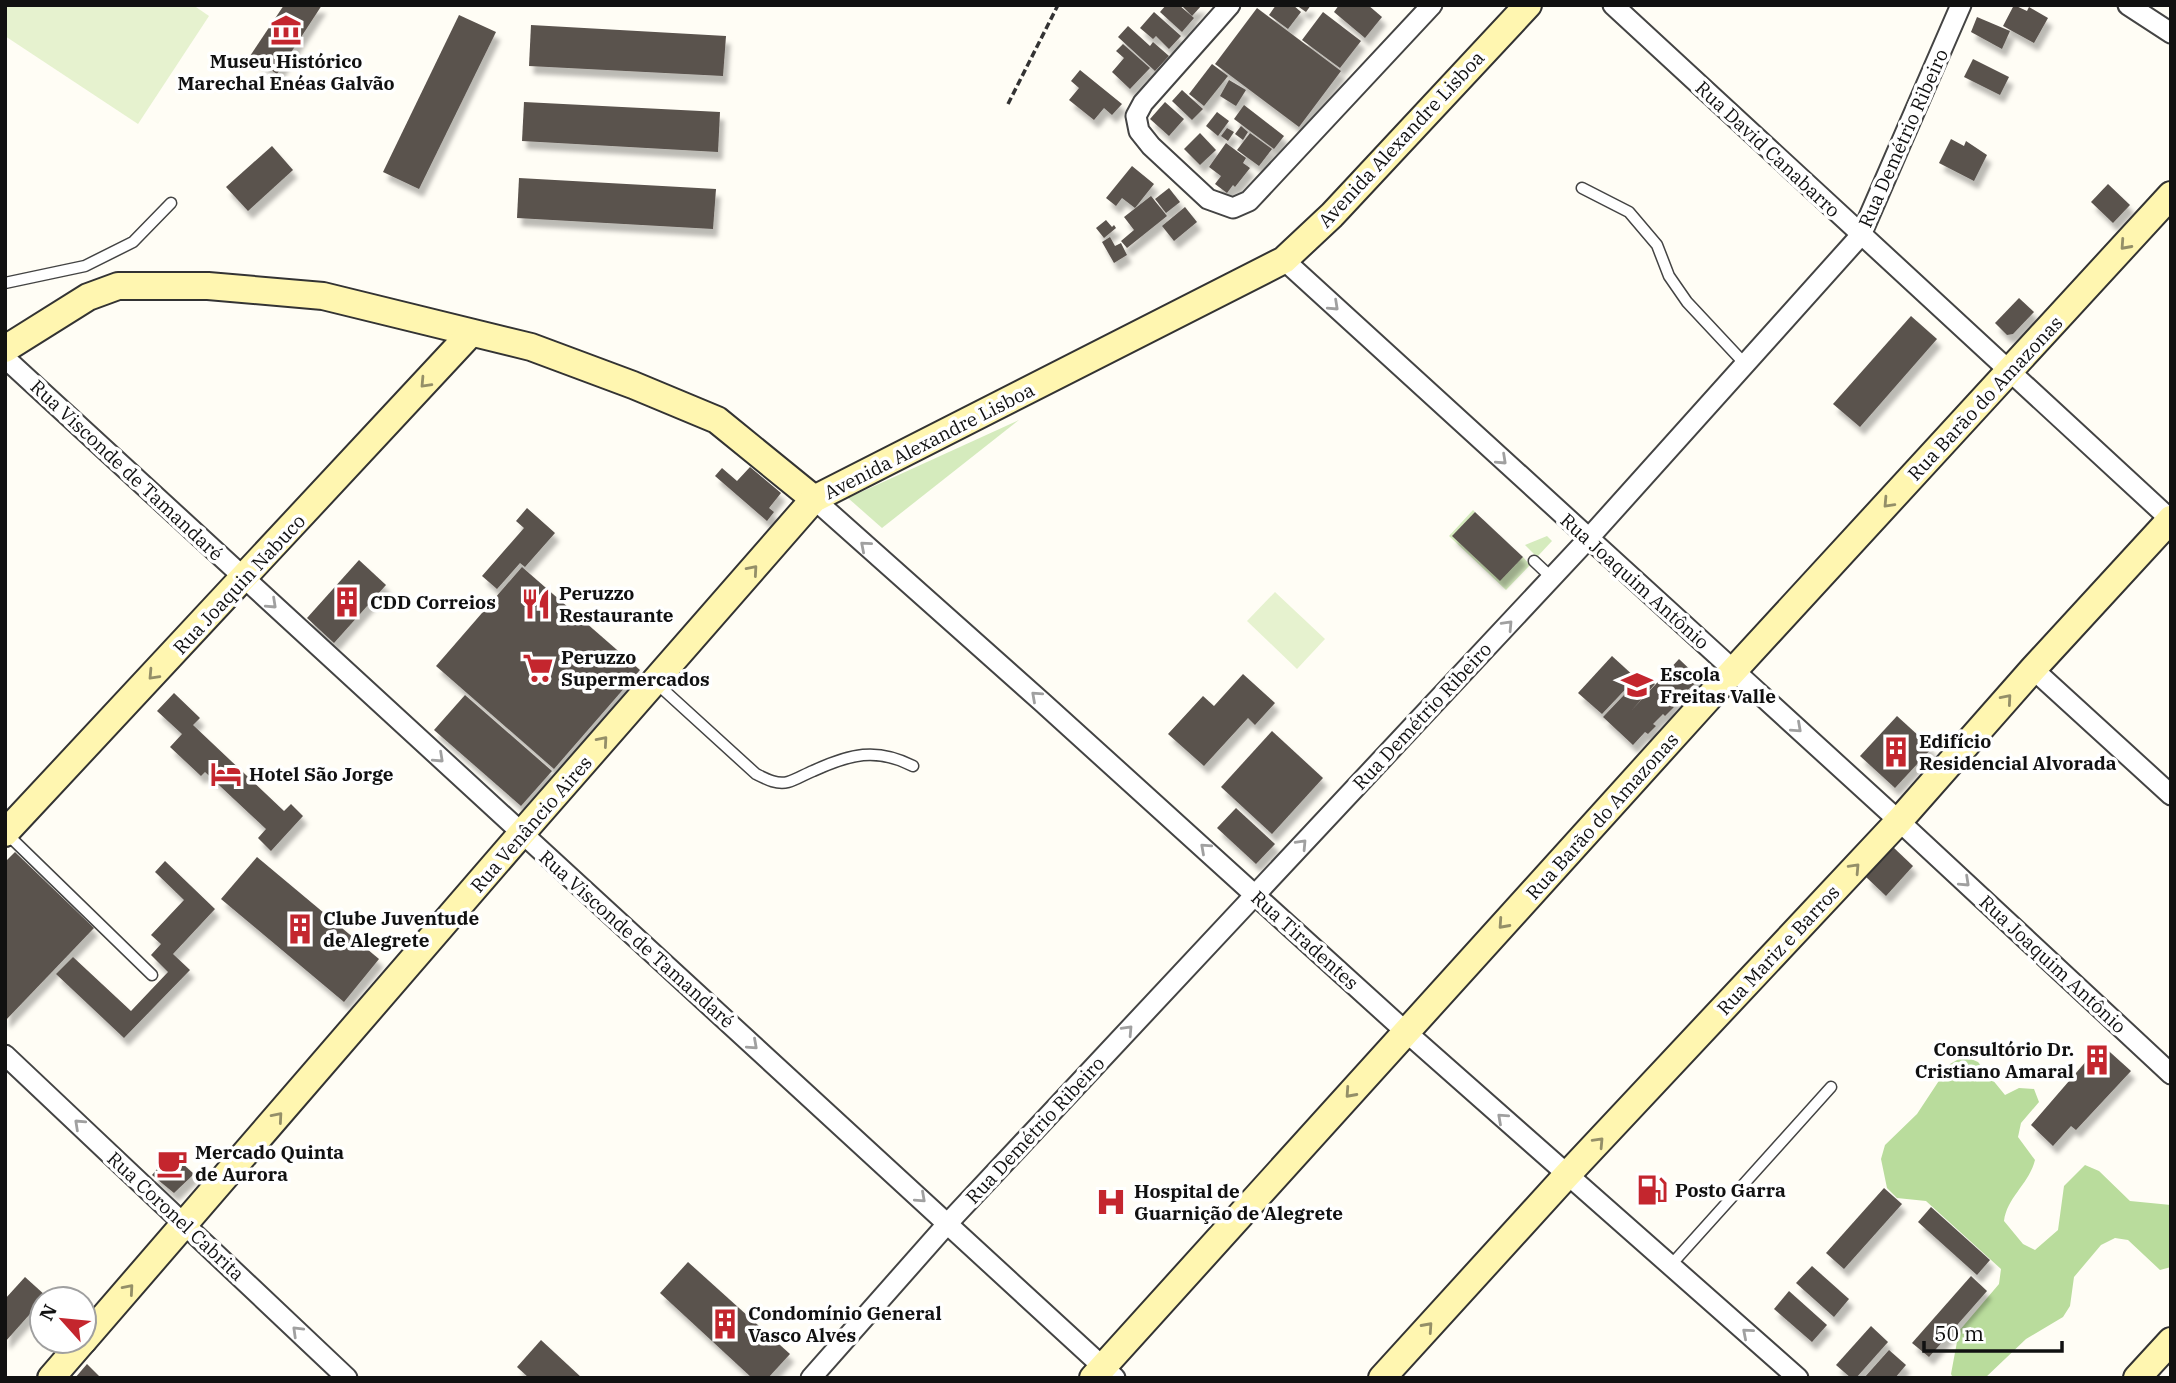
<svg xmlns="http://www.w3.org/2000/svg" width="2176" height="1383" viewBox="0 0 2176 1383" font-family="'IBM Plex Serif',serif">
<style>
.green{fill:#d5ebbd}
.forest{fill:#b9dc9c}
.pitch{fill:#e6f2cf}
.building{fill:#5a524d;filter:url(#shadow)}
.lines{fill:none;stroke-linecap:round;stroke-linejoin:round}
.lane-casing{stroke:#444;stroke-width:13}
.street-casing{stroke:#444;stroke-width:23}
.secondary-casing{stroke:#333;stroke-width:30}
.path{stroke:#333;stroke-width:3.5;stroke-dasharray:7 3.5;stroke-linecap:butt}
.lane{stroke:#fff;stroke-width:10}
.street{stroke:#fff;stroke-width:19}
.secondary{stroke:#fff6b0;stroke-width:26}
.oneway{stroke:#948f68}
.oneway2{stroke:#a0a0a0}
.labels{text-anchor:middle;stroke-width:7;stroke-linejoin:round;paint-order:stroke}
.poi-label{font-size:19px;font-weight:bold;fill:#111;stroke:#fff;text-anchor:start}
.street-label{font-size:19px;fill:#111;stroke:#fff}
</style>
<defs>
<filter id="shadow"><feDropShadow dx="4.5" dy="8" stdDeviation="2" flood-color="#0004"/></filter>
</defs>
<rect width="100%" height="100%" fill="#fffdf5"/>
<g class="green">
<path d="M1019 420 882 528 848 498Z"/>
<path d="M1473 510 1475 512 1453 536 1500 580 1523 557 1530 565 1506 590 1449 536Z"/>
<path d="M1547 536 1552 541 1537 557 1525 545Z"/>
</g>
<path class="forest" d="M1964 1056 1978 1062 2005 1095 2019 1088 2034 1089 2039 1102 2021 1123 2018 1137 2035 1160C2029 1184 2007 1197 2004 1221L2023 1244 2035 1250 2058 1230 2064 1186 2085 1165 2099 1171 2130 1201 2171 1205V1267L2160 1270 2128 1240 2115 1238 2101 1245 2074 1277 2070 1306 2063 1317 2026 1339 1985 1378H1953L1951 1374 1959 1331 1999 1284 2001 1269 1926 1201 1897 1198 1887 1188 1881 1159 1885 1145 1917 1114 1950 1064Z"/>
<g class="pitch">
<path d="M5 5H193L209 16 138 124 5 36Z"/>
<path d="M1275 592 1325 639 1297 669 1247 621Z"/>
</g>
<g class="building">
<path d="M284 5H322L277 74 250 56Z"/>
<path d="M1166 5H1179L1194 18 1182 32 1160 12Z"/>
<path d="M1181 5H1202L1192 16Z"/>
<path d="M1276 5H1293L1301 12 1288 29 1269 15Z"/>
<path d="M1296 5H1311L1306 12Z"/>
<path d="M1339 5H1368L1382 17 1365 38 1334 12Z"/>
<path d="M2014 5 2027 11 2029 7 2048 18 2034 43 2003 26Z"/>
<path d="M1257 8 1341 71 1299 127 1215 64Z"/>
<path d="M1154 12 1181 36 1169 49 1156 36 1153 39 1140 28Z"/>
<path d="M1323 12 1361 41 1340 68 1302 40Z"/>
<path d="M459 15 496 32 419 189 383 172Z"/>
<path d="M1977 17 2010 31 2002 49 1971 32Z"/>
<path d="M531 25 726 36 723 76 529 66Z"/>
<path d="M1128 26 1150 46 1153 42 1169 56 1155 71 1118 37Z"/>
<path d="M1123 44 1150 68 1130 89 1112 72 1124 58 1116 51Z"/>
<path d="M1973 59 2009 77 2000 95 1964 77Z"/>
<path d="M1212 64 1228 76 1204 106 1189 94Z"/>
<path d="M1080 70 1122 104 1112 115 1104 108 1094 120 1069 100 1079 88 1071 81Z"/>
<path d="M1229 80 1246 90 1236 106 1220 96Z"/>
<path d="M1182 90 1203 109 1192 120 1172 101Z"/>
<path d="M524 102 720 112 718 152 522 141Z"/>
<path d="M1165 102 1184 119 1169 136 1150 119Z"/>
<path d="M1244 105 1284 136 1274 149 1234 119Z"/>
<path d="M1217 112 1229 121 1218 136 1206 126Z"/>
<path d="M1241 126 1248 132 1243 140 1235 134Z"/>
<path d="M1227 128 1234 132 1228 141 1221 136Z"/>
<path d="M1200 133 1216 150 1200 165 1184 149Z"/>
<path d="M1250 133 1272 149 1259 166 1237 150Z"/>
<path d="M1951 139 1964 146 1966 141 1987 155 1974 181 1939 163Z"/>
<path d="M1226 143 1246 158 1243 163 1250 168 1235 187 1233 185 1227 193 1215 184 1221 176 1209 167Z"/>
<path d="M272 146 293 170 248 211 226 187Z"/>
<path d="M1132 166 1154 184 1135 208 1122 198 1116 206 1106 198Z"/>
<path d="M519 178 716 189 713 229 517 218Z"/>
<path d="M2108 184 2130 205 2113 223 2091 202Z"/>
<path d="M1169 188 1180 202 1166 213 1155 199Z"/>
<path d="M1151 196 1167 216 1127 248 1121 241 1134 230 1124 217Z"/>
<path d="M1185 207 1197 222 1174 241 1162 226Z"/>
<path d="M1106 220 1112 227 1114 225 1116 228 1104 238 1096 228Z"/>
<path d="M1110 237 1115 246 1121 243 1127 255 1114 263 1102 242Z"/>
<path d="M2019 298 2034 312 2013 334 2007 335 1995 323Z"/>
<path d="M1911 316 1937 339 1860 427 1833 404Z"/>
<path d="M750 467 781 493 769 508 774 512 767 521 715 476 722 468 737 481Z"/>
<path d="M527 508 555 533 525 567 520 563 497 589 482 576 524 528 516 521Z"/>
<path d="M1475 512 1523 557 1500 581 1452 536Z"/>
<path d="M359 560 386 585 334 643 307 618Z"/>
<path d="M522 567 640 670 554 769 436 666Z"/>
<path d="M1612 656 1636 678 1602 714 1578 693Z"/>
<path d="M1679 659 1700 679 1671 705 1674 707 1665 716 1663 714 1653 724 1656 726 1648 734 1645 732 1633 745 1603 717 1644 674 1655 684 1631 711Z"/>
<path d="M1243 674 1275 703 1255 725 1248 718 1204 766 1168 734 1203 696 1214 706Z"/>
<path d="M174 693 200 718 193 725 284 811 291 804 303 816 271 851 258 838 266 829 205 772 201 776 170 747 182 734 157 711Z"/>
<path d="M465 695 552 771 521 806 434 730Z"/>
<path d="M1897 716 1932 748 1895 788 1860 756Z"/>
<path d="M1272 731 1323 778 1272 834 1221 787Z"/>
<path d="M1236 808 1275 844 1256 864 1217 828Z"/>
<path d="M1893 847 1913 866 1886 896 1866 877Z"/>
<path d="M15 852 94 928 5 1021V862Z"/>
<path d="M257 857 379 959 344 1002 221 899Z"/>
<path d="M165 861 215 909 173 954 190 970 124 1038 56 974 73 957 131 1011 168 972 151 955 161 944 151 935 184 900 155 872Z"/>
<path d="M2101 1044 2131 1071 2076 1130 2071 1126 2053 1146 2031 1125Z"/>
<path d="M171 1153 194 1174 174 1193 152 1175Z"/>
<path d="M1884 1188 1902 1204 1844 1269 1826 1253Z"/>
<path d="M1931 1207 1990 1260 1977 1275 1918 1222Z"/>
<path d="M688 1262 790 1354 768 1378H752L660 1293Z"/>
<path d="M1812 1266 1849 1299 1834 1317 1796 1283Z"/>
<path d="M1971 1276 1987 1291 1929 1357 1912 1343Z"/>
<path d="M25 1277 46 1296 5 1342V1299Z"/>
<path d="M1789 1291 1827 1325 1812 1342 1774 1309Z"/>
<path d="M1871 1326 1888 1342 1856 1378H1851L1836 1365Z"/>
<path d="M541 1340 582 1378H529L517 1367Z"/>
<path d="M1889 1350 1906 1365 1895 1378H1864Z"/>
<path d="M87 1364 101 1378H75Z"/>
</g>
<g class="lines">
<g class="lane-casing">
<g id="lane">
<path d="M1582 188 1629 212 1657 245 1669 276 1687 302 1745 364"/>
<path d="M5 283 85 266 133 242 171 203"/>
<path d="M1534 561 1552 578"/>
<path d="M655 682 756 774C766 779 777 785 788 782 796 780 805 774 813 771 850 754 876 747 913 766"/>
<path d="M6 833 152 975"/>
<path d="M1670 1266 1831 1087"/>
</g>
</g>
<g class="street-casing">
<g id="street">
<path d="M1230 5 1143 103 1136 116 1139 131 1151 146 1208 199 1233 208 1249 201 1432 5"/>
<path d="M1613 5 2171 520"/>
<path d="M2128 5 2171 33"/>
<path d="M1284 260 1899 821 2171 1074"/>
<path d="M5 358 1115 1378"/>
<path d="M814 499 1042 702 1405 1031 1798 1378"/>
<path d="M2033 669 2171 795"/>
<path d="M5 1055 347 1378"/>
<path d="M811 1378 948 1223 1588 539 1861 235 1961 5"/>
</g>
</g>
<g class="secondary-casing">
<g id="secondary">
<path d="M5 349 88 297 118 286H208L323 296 531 347 633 385 717 420 814 499"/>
<path d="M5 833 471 333"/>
<path d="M84 1340 522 833 814 499 1284 260 1332 215 1528 5"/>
<path d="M51 1378 83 1341"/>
<path d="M1093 1378 1713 693 2171 195"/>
<path d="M1382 1378 1567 1175 1899 821 2033 669 2171 519"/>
<path d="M2137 1378 2171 1341"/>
</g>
</g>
<path class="path" d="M1008 104 1058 5"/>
<use href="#lane" class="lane"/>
<use href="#street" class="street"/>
<use href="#secondary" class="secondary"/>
</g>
<defs><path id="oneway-chevron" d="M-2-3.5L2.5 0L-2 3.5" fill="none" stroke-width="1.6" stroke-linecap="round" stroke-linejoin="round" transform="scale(1.75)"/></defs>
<g class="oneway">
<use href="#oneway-chevron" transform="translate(2125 245) rotate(132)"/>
<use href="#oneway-chevron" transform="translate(425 383) rotate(133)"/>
<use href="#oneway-chevron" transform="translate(1888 503) rotate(133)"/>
<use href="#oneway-chevron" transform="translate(753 570) rotate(-49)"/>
<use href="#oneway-chevron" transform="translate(153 675) rotate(133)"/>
<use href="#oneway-chevron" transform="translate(2007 699) rotate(-49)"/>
<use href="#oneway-chevron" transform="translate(603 741) rotate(-49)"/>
<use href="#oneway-chevron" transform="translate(1855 868) rotate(-47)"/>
<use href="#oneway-chevron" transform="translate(1503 924) rotate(132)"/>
<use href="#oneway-chevron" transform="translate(1350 1093) rotate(132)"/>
<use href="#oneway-chevron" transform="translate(278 1117) rotate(-49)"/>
<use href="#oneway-chevron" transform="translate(1599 1142) rotate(-47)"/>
<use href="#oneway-chevron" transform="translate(129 1289) rotate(-49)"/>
<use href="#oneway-chevron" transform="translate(1428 1327) rotate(-48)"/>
</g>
<g class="oneway2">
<use href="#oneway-chevron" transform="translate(1334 306) rotate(43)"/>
<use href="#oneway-chevron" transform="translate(1502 460) rotate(43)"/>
<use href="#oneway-chevron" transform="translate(865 546) rotate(-139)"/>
<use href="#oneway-chevron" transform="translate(272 604) rotate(43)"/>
<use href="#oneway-chevron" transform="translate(1508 625) rotate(-47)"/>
<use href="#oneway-chevron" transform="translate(1036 696) rotate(-138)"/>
<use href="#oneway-chevron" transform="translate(1797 728) rotate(42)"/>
<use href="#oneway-chevron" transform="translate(439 758) rotate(43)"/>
<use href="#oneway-chevron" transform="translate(1302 844) rotate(-47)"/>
<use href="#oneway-chevron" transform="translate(1205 848) rotate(-138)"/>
<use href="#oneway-chevron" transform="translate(1965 882) rotate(43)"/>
<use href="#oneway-chevron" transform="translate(1128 1030) rotate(-47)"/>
<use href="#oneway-chevron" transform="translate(753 1045) rotate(42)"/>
<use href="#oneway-chevron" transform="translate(1502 1118) rotate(-138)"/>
<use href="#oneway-chevron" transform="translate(79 1124) rotate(-137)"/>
<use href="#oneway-chevron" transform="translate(921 1198) rotate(42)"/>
<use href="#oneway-chevron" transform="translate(297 1331) rotate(-136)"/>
<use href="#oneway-chevron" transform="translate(1747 1333) rotate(-139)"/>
</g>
<defs>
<g id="museum-bare" transform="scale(2.415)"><path d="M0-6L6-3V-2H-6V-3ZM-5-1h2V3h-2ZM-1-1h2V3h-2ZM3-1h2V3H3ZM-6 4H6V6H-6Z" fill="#c4262e" stroke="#fff" stroke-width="2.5" paint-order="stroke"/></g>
<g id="building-bare" transform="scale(2.415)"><path d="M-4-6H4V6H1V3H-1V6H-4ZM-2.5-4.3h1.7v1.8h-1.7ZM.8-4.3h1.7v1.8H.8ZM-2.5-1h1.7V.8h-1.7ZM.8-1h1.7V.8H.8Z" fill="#c4262e" stroke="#fff" stroke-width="2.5" paint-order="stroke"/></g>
<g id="restaurant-bare" transform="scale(2.415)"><path d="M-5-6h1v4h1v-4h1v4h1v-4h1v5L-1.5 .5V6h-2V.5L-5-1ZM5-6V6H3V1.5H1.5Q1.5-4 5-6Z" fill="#c4262e" stroke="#fff" stroke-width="2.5" paint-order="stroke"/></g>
<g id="supermarket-bare" transform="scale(2.415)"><path d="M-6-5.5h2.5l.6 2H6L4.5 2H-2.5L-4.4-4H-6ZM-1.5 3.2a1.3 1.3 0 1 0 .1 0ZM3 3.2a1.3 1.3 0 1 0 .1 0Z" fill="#c4262e" stroke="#fff" stroke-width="2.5" paint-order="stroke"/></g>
<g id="school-bare" transform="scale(2.415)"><path d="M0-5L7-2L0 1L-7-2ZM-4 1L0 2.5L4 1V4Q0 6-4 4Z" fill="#c4262e" stroke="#fff" stroke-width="2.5" paint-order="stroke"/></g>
<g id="hotel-bare" transform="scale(2.415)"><path d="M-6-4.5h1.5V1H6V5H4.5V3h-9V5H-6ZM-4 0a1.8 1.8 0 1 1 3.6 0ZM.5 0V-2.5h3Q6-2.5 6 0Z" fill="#c4262e" stroke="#fff" stroke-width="2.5" paint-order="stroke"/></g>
<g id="cafe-bare" transform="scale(2.415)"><path d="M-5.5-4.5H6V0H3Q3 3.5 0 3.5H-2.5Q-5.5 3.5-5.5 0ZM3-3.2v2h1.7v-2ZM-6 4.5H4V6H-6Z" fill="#c4262e" stroke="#fff" stroke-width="2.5" paint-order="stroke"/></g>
<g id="fuel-bare" transform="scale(2.415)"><path d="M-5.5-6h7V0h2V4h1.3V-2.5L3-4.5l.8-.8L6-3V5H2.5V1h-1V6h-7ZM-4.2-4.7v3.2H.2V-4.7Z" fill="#c4262e" stroke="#fff" stroke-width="2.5" paint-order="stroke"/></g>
<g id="hospital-bare" transform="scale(2.415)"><path d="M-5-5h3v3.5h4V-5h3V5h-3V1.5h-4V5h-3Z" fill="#c4262e" stroke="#fff" stroke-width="2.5" paint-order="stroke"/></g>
</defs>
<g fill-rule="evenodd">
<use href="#museum-bare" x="286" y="30"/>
<use href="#building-bare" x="347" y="602"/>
<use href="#restaurant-bare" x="536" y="604"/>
<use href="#supermarket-bare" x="538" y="668"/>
<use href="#school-bare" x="1637" y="685"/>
<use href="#building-bare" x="1896" y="752"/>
<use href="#hotel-bare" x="226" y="774"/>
<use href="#building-bare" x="300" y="929"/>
<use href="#building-bare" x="2097" y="1060"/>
<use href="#cafe-bare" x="172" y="1163"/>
<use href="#fuel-bare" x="1652" y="1190"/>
<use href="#hospital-bare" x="1111" y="1202"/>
<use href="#building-bare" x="725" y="1324"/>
</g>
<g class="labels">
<g class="poi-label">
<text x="286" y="68" text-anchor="middle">Museu Histórico<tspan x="286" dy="22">Marechal Enéas Galvão</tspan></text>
<text x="559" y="600">Peruzzo<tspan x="559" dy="22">Restaurante</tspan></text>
<text x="370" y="609">CDD Correios</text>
<text x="561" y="664">Peruzzo<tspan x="561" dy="22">Supermercados</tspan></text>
<text x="1660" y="681">Escola<tspan x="1660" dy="22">Freitas Valle</tspan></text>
<text x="1919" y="748">Edifício<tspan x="1919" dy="22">Residencial Alvorada</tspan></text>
<text x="249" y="781">Hotel São Jorge</text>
<text x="323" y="925">Clube Juventude<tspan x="323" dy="22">de Alegrete</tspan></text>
<text x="2074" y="1056" text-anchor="end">Consultório Dr.<tspan x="2074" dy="22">Cristiano Amaral</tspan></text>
<text x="195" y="1159">Mercado Quinta<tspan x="195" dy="22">de Aurora</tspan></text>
<text x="1675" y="1197">Posto Garra</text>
<text x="1134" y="1198">Hospital de<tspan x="1134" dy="22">Guarnição de Alegrete</tspan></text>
<text x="748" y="1320">Condomínio General<tspan x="748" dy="22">Vasco Alves</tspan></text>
</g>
<g class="street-label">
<text transform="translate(1903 138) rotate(-66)" y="7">Rua Demétrio Ribeiro</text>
<text transform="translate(1401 139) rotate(-47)" y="7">Avenida Alexandre Lisboa</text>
<text transform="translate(1768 149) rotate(43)" y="7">Rua David Canabarro</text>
<text transform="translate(1985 398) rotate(-47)" y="7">Rua Barão do Amazonas</text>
<text transform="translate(929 441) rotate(-27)" y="7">Avenida Alexandre Lisboa</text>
<text transform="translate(127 470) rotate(43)" y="7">Rua Visconde de Tamandaré</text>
<text transform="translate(1635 581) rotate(42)" y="7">Rua Joaquim Antônio</text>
<text transform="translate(239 584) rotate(-47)" y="7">Rua Joaquin Nabuco</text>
<text transform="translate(1422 716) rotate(-47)" y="7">Rua Demétrio Ribeiro</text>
<text transform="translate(1602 816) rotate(-48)" y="7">Rua Barão do Amazonas</text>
<text transform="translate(531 824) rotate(-49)" y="7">Rua Venâncio Aires</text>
<text transform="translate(637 939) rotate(42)" y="7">Rua Visconde de Tamandaré</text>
<text transform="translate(1305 940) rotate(42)" y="7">Rua Tiradentes</text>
<text transform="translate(1778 950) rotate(-47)" y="7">Rua Mariz e Barros</text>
<text transform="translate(2053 964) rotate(43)" y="7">Rua Joaquim Antônio</text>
<text transform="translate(1035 1130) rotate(-47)" y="7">Rua Demétrio Ribeiro</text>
<text transform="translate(176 1216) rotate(43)" y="7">Rua Coronel Cabrita</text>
</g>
</g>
<rect width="2176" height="1383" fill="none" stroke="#111111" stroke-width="14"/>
<g transform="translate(63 1320) rotate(297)"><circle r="33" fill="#ffffff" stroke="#a0a0a0" stroke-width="2"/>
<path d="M0-5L12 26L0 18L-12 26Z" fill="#c4262e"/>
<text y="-10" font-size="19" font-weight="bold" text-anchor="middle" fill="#111111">N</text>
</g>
<path d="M1924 1341v10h138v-10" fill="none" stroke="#111111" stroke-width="3.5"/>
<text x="1934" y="1341" font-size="21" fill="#111111" stroke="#ffffff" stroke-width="5" paint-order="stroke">50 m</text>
</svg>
